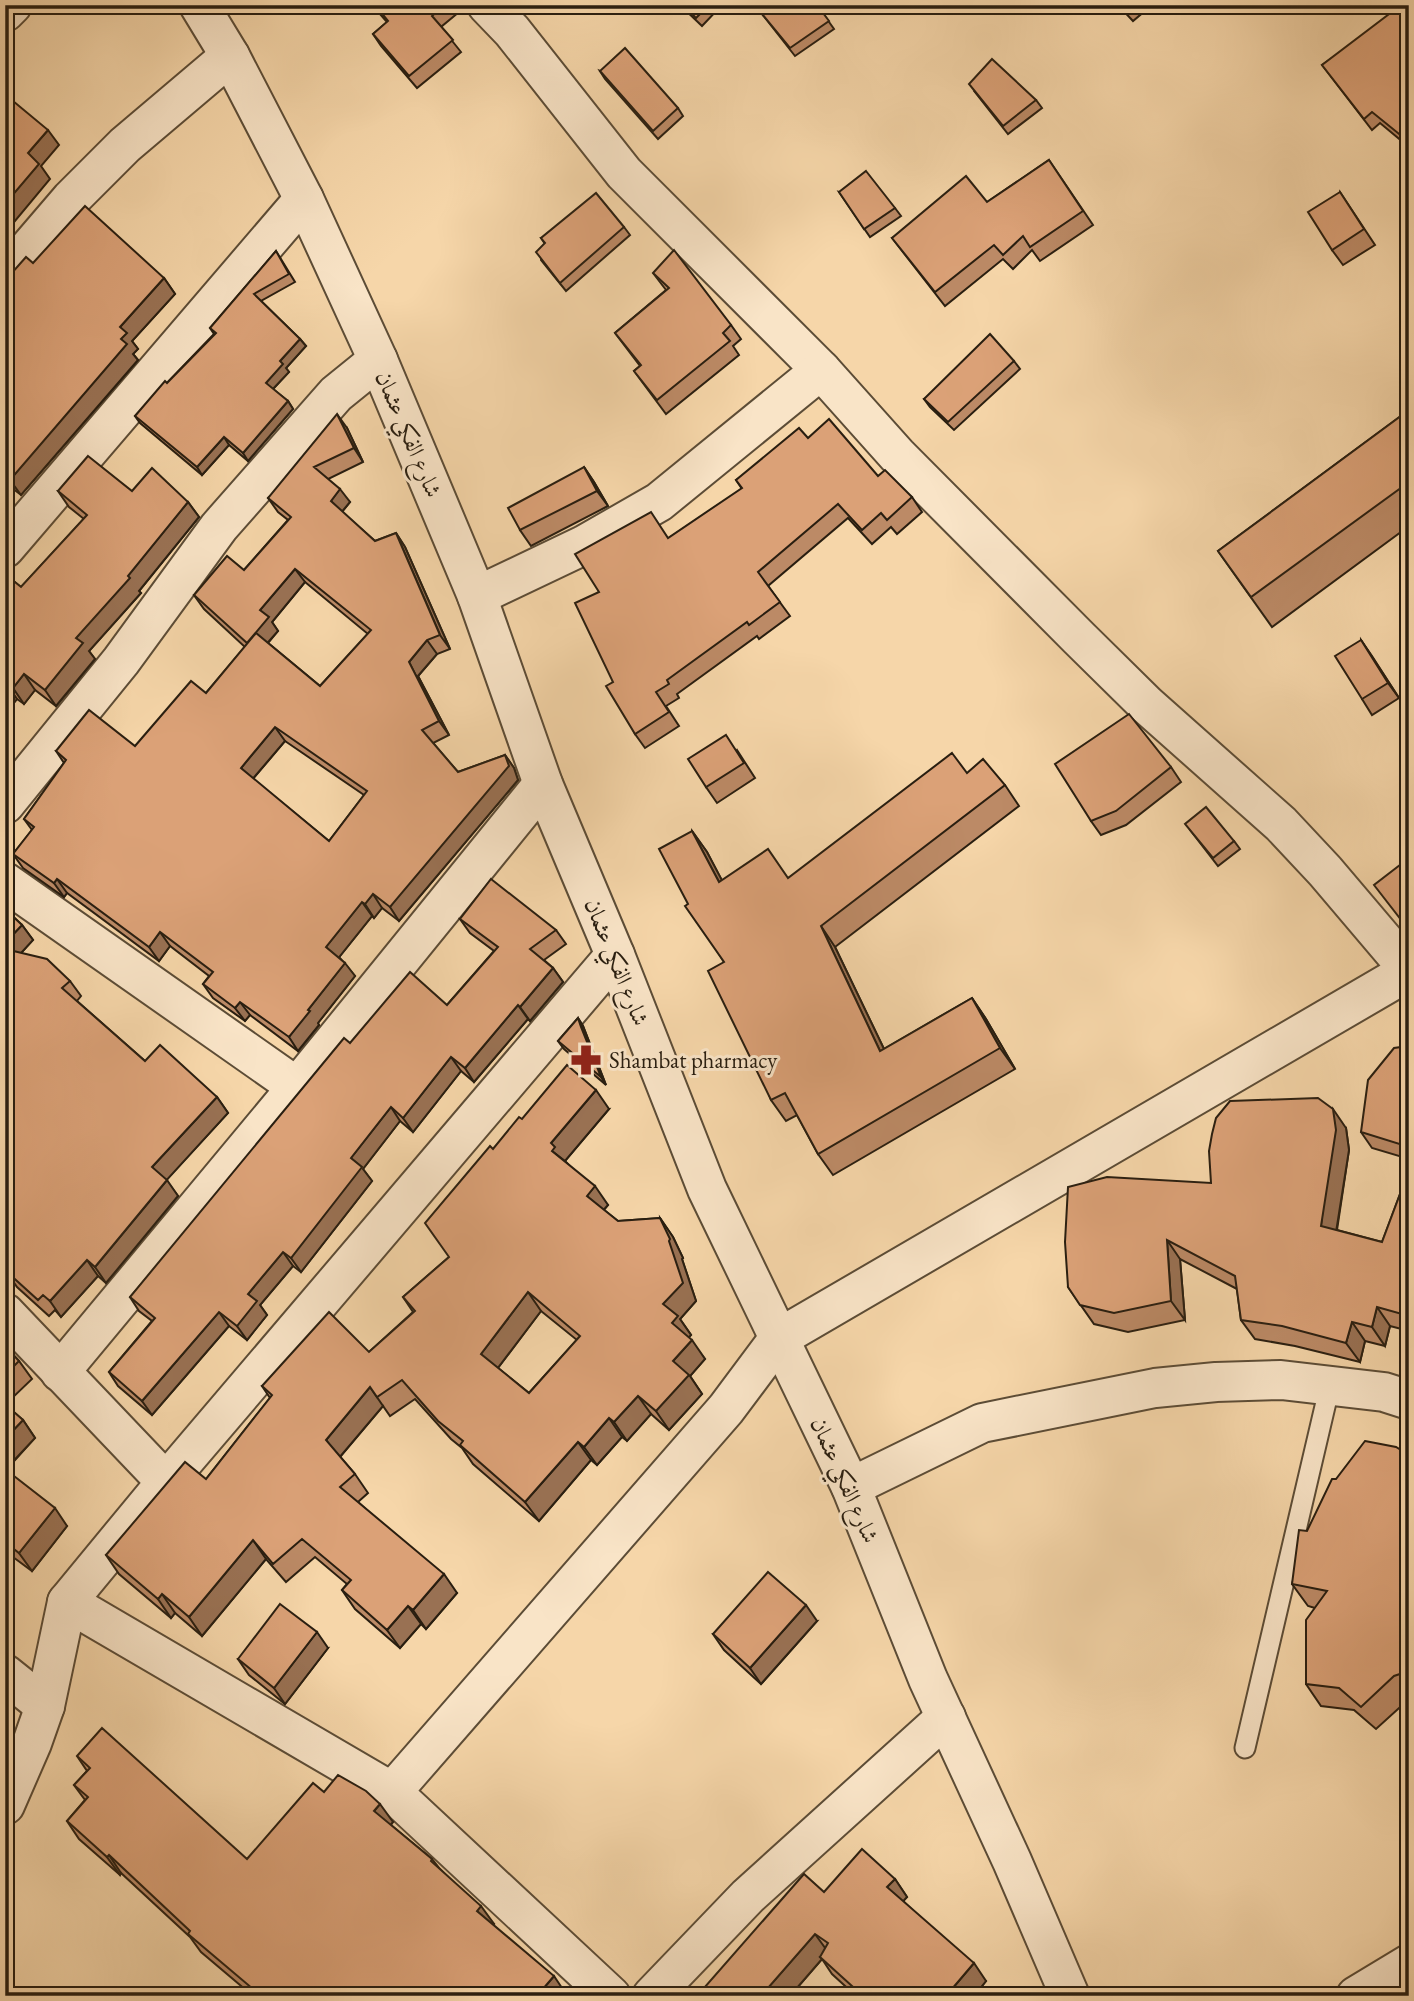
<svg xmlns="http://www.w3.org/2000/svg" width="1414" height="2001" viewBox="0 0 1414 2001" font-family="'EB Garamond',Amiri,serif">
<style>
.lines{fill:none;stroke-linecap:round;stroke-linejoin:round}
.service-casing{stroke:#5c4c36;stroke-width:23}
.minor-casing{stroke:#5c4c36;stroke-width:42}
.tertiary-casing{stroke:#5c4c36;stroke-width:42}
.service{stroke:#f9e4c7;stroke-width:19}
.minor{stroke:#f9e4c7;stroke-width:38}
.tertiary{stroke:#f9e4c7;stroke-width:38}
.wall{fill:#bc8a66;stroke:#291e10;stroke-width:2;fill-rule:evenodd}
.shaded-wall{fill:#997153;stroke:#291e10;stroke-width:2}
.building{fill:#dba177;stroke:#291e10;stroke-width:2;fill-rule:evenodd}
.labels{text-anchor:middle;stroke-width:6;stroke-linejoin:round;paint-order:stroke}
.street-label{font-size:23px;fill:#291e10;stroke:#f9e4c7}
.poi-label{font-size:23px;fill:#291e10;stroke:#f9e4c7;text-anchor:start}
</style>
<rect width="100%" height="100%" fill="#f6d6a9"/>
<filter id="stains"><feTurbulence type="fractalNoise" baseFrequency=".00286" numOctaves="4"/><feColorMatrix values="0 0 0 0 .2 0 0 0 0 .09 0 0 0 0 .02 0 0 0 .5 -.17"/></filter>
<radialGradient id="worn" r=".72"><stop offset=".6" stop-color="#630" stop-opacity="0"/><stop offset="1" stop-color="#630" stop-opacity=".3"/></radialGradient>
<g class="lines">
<g class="service-casing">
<path id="service" d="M1245 1748 1330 1385"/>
</g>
<g class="minor-casing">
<g id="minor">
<path d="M487 5 512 31 624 173 821 370 897 455 1079 638 1147 705 1281 824 1325 871 1409 970"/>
<path d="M5 12 12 5"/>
<path d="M5 276 71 199 125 145 230 56"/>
<path d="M5 548 304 199"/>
<path d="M477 596 584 545 659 502 821 370"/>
<path d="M5 804 121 661 219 527 336 394 378 360"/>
<path d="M5 882 297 1087"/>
<path d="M5 1313 166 1482"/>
<path d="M60 1372 297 1087 543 784"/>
<path d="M851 1487 982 1423 1155 1388 1216 1382 1281 1380 1384 1392 1409 1400"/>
<path d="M67 1602 392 1792 611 1996"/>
<path d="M5 1674 45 1706"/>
<path d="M392 1792 726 1409 779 1338 1409 971"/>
<path d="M5 1805 32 1743 45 1706 67 1602 166 1482 615 955"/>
<path d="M652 1996 748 1896 946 1717"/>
</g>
</g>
<g class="tertiary-casing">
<g id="tertiary">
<path d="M199 5 230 56 304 199 378 360 477 596 543 784 615 955 707 1189 851 1487 928 1679 1012 1861 1070 1996"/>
<path d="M1356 1996 1409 1964"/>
</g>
</g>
<use href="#service" class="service"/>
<use href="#minor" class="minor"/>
<use href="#tertiary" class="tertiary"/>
</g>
<g class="wall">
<path d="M372 5H455L459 12 441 27 461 52 417 88 381 46 373 34 387 22Z"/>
<path d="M680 5H720L721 6 702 26Z"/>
<path d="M817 5 834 29 795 56 762 14Z"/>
<path d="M1118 5H1152L1133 21Z"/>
<path d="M1409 5V147L1380 123 1372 130 1322 65Z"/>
<path d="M600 71 678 108 683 116 658 139 605 79Z"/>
<path d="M975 92 1036 100 1042 108 1008 134Z"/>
<path d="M1049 160 1093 225 1040 261 1032 250 1013 269 1003 259 945 306 892 238 987 202Z"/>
<path d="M839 192 895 208 901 216 870 237Z"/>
<path d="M1340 192 1375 245 1343 265 1332 250Z"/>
<path d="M624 227 630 235 566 291 541 260 545 244 541 238Z"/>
<path d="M276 251 295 282 261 301 300 339 306 346 286 368 289 372 273 389 288 401 293 409 248 461 229 445 202 475 140 423 135 416 214 334 210 328Z"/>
<path d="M33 263 164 278 175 294 132 341 138 349 133 354 138 360 21 495 12 488 5 497V330L8 326 5 324V278Z"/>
<path d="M653 273 731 325 741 339 733 346 739 355 666 414 634 371 640 366 615 333 666 290Z"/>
<path d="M1014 361 1020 369 954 430 930 407 924 399Z"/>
<path d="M1409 410V526L1272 627 1218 551Z"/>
<path d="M347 428 363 462 328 479 350 502 342 512 375 541 396 533 405 547 450 649 437 654 418 676 449 735 433 743 458 772 505 755 514 768 518 780 399 921 382 908 374 918 372 916 339 957 355 976 318 1023 319 1025 298 1051 250 1015 245 1021 213 998 203 984 209 976 170 946 159 961 67 893 64 897 23 868 13 854 32 830 24 819 64 763 56 751 135 746 206 693 245 647 204 609 194 595 244 570 288 520 278 512 268 498ZM305 582 368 634 320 686 268 643 278 631 272 622ZM285 741 364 795 329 841 253 779Z"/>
<path d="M808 438 878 476 912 497 922 512 897 534 891 527 872 544 848 518 768 586 790 616 759 639 757 636 677 694 679 698 666 706 679 726 645 748 635 734 613 682 599 592 669 538 742 489 736 480Z"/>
<path d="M584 467 594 482 608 506 531 546 520 530Z"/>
<path d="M58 491H132L188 502 199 517 139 591 141 593 89 651 95 659 56 706 35 690 24 704 17 699 5 714V574L21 587 84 519 69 507Z"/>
<path d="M1361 640 1399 698 1372 715 1362 699Z"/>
<path d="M737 750 755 778 717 803 706 787Z"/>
<path d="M1171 767 1181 782 1126 825 1101 835 1091 821Z"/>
<path d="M967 773 1005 785 1019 806 835 947 884 1049 972 998 986 1019 1015 1069 833 1175 818 1154 797 1115 786 1121 771 1100 724 962 688 904 692 831 707 852 722 881 788 878Z"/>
<path d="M1191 831 1234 841 1240 849 1218 866Z"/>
<path d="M5 909 22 925 33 940 21 953 70 981 81 996 77 1001 145 1061 217 1097 228 1113 166 1180 178 1196 106 1283 98 1276 61 1317 55 1310 49 1316 17 1287 6 1271 8 1270 5 1267Z"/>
<path d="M460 919 556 930 566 944 544 960 553 968 563 982 530 1021 528 1019 474 1082 461 1071 413 1132 400 1121 363 1169 372 1181 301 1272 293 1266 260 1305 267 1315 247 1340 229 1326 152 1415 118 1386 109 1372 152 1321 139 1311 130 1297 350 1043 447 1005 494 951 470 933Z"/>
<path d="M578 1018 583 1026 606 1085 564 1049 558 1041Z"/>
<path d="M1409 1046V1159L1372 1148 1361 1132Z"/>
<path d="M609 1109 565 1161 608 1205 604 1210 618 1221 660 1218 673 1237 683 1258 682 1259 696 1301 680 1319 691 1335 688 1338 705 1359 690 1376 702 1394 669 1430 651 1414 627 1441 622 1437 597 1465 591 1460 539 1521 473 1464 462 1448 451 1439 415 1399 390 1416 383 1406 340 1457 355 1474 368 1493 358 1502 457 1593 426 1629 421 1624 400 1648 355 1609 342 1590 347 1584 315 1557 286 1582 266 1559 202 1636 175 1613 171 1618 119 1574 106 1555 206 1479 270 1398 262 1386 369 1352 413 1312 403 1297 449 1257 493 1149 522 1119ZM541 1311 577 1340 529 1393 498 1368Z"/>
<path d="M1346 1128 1349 1150 1337 1230 1382 1242 1409 1170V1331L1390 1326 1385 1346 1365 1341 1360 1362 1295 1346 1255 1339 1241 1320 1237 1289 1180 1259 1185 1320 1128 1332 1094 1324 1068 1287 1211 1183Z"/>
<path d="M5 1346 19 1361 32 1379 10 1400 13 1404 9 1408 23 1420 35 1438 6 1470 67 1526 32 1571 13 1557 5 1566Z"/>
<path d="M1409 1455V1699L1376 1729 1354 1710 1321 1706 1306 1684 1315 1608 1308 1606 1292 1584 1307 1531 1336 1479Z"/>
<path d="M817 1621 761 1684 724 1650 713 1634Z"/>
<path d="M328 1648 285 1704 249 1675 238 1659Z"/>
<path d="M77 1756 247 1859 324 1792 393 1822 391 1825 432 1859 440 1869 494 1924 493 1925 566 1994 565 1996H253L201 1952 190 1937 121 1873 120 1875 79 1839 67 1821 85 1800 74 1785 87 1771Z"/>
<path d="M895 1879 907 1897 903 1901 986 1981 974 1996H856L832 1974 822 1959 790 1996 824 1892Z"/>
</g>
<g class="shaded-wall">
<path d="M48 130 59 145 41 166 50 179 5 233V204L28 153Z"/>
<path d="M164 278 175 294 132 341 138 349 133 354 138 360 21 495 10 480 121 339 120 327Z"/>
<path d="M300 339 306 346 286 368 289 372 271 391 266 383 280 361Z"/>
<path d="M288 401 293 409 248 461 243 453Z"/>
<path d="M337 414 347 428 363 462 354 448Z"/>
<path d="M224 437 229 445 202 475 197 467Z"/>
<path d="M584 467 594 482 608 506 597 491Z"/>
<path d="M5 478 12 488 5 497Z"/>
<path d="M340 489 350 502 340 514 331 501Z"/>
<path d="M188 502 199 517 139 591 141 593 89 651 95 659 56 706 45 690 76 638Z"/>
<path d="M396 533 405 547 450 649 440 635Z"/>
<path d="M295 569 305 582 272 622 278 631 256 656 247 643 260 610Z"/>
<path d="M427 640 437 654 418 676 449 735 439 721 409 662Z"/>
<path d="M1361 640 1372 656 1399 698 1388 683Z"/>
<path d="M24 674 35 690 24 704 13 688Z"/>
<path d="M6 683 17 699 5 714V684Z"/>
<path d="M275 727 285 741 250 782 241 768Z"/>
<path d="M505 755 514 768 518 780 399 921 390 907Z"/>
<path d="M692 831 707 852 734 903 719 882Z"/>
<path d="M57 879 67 893 64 897 54 883Z"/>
<path d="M373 894 382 908 374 918 365 904Z"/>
<path d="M362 902 372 916 336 961 326 947Z"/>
<path d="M22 925 33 940 11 964 5 956V943Z"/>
<path d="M821 926 835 947 895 1072 880 1051Z"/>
<path d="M160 932 170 946 159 961 149 947Z"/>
<path d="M345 963 355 976 318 1023 319 1025 298 1051 289 1037 308 1010Z"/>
<path d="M553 968 563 982 530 1021 520 1007Z"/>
<path d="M972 998 986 1019 1015 1069 1000 1048Z"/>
<path d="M240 1002 250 1015 245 1021 235 1008Z"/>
<path d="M518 1005 528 1019 474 1082 465 1068Z"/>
<path d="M578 1018 583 1026 606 1085 601 1077Z"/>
<path d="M451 1057 461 1071 413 1132 403 1118Z"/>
<path d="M596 1090 609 1109 565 1161 552 1151 551 1143Z"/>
<path d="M217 1097 228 1113 164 1183 152 1167Z"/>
<path d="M391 1107 400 1121 363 1169 372 1181 301 1272 291 1258 351 1158Z"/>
<path d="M1333 1109 1346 1128 1349 1150 1334 1245 1321 1226Z"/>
<path d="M167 1180 178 1196 106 1283 95 1267Z"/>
<path d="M595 1186 608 1205 600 1214 587 1196Z"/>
<path d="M660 1218 673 1237 683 1258 682 1259 696 1301 680 1319 691 1335 685 1342 672 1323 663 1304Z"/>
<path d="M1167 1240 1180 1259 1185 1320 1171 1301Z"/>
<path d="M283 1252 293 1266 260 1305 267 1315 247 1340 237 1326 248 1294Z"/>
<path d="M87 1260 98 1276 61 1317 50 1301Z"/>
<path d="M528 1292 541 1311 494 1373 481 1354Z"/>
<path d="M1377 1307 1390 1326 1385 1346 1372 1327Z"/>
<path d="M219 1312 229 1326 152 1415 142 1401Z"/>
<path d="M1352 1322 1365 1341 1360 1362 1346 1343Z"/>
<path d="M692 1340 705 1359 690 1376 702 1394 669 1430 656 1411 673 1361Z"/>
<path d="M370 1387 383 1406 339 1458 326 1440Z"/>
<path d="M638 1396 651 1414 627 1441 614 1422Z"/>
<path d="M609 1418 622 1437 597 1465 584 1447Z"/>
<path d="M23 1420 35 1438 5 1470V1439Z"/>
<path d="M578 1442 591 1460 539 1521 525 1502Z"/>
<path d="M55 1508 67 1526 32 1571 19 1553Z"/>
<path d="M253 1540 266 1559 202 1636 189 1617Z"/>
<path d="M5 1545 13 1557 5 1566Z"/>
<path d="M444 1574 457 1593 426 1629 413 1610Z"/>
<path d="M162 1594 175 1613 171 1618 158 1599Z"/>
<path d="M806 1605 817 1621 761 1684 750 1668Z"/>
<path d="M408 1606 421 1624 400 1648 387 1630Z"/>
<path d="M317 1632 328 1648 285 1704 274 1688Z"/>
<path d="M380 1804 393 1822 387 1829 374 1811Z"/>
<path d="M109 1855 121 1873 120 1875 107 1857Z"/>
<path d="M895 1879 907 1897 900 1905 887 1887Z"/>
<path d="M481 1906 494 1924 489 1929 477 1911Z"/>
<path d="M815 1934 828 1952 820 1957 822 1959 790 1996H761Z"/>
<path d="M974 1963 986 1981 974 1996H946Z"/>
<path d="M554 1976 566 1994 565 1996H537Z"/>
<path d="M419 1988 425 1996H413Z"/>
</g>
<g class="building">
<path d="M375 5H444L432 16 453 40 409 76 373 34 388 21Z"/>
<path d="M683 5H709L696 18Z"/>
<path d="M774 5H817L829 21 790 48 762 14Z"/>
<path d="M1120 5H1130L1125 10Z"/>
<path d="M1401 5H1409V142L1372 112 1364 119 1322 65Z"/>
<path d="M625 48 678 108 653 131 600 71Z"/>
<path d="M992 59 1036 100 1003 126 969 84Z"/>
<path d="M13 101 48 130 28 153 39 164 5 204V110Z"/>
<path d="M1049 160 1083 211 1030 247 1023 236 1003 255 994 245 935 292 892 238 966 176 987 202Z"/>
<path d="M866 171 895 208 864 229 839 192Z"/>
<path d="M1340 192 1364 229 1332 250 1308 212Z"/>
<path d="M596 193 624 227 560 283 536 252 545 243 541 238Z"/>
<path d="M85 206 164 278 120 327 127 333 121 339 127 344 10 480 5 475V330L12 322 5 316V278L11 274 26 257 33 263Z"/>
<path d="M674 250 731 325 723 333 730 341 657 400 634 371 641 365 615 333 669 288 653 273Z"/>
<path d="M276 251 289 274 254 294 300 339 280 361 283 364 266 383 288 401 243 453 224 437 197 467 135 416 165 381 167 383 216 333 210 328Z"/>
<path d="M990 334 1014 361 948 422 924 399Z"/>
<path d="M1409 410V482L1251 597 1218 551Z"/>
<path d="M337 414 354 448 314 467 340 489 331 501 375 541 396 533 440 635 427 640 409 662 439 721 422 730 458 772 505 755 509 766 390 907 373 894 365 904 362 902 326 947 345 963 308 1010 310 1011 289 1037 240 1002 235 1008 203 984 213 972 160 932 149 947 57 879 54 883 13 854 34 827 24 819 66 760 56 751 89 710 135 746 191 681 206 693 256 633 320 686 371 630 295 569 260 610 269 617 247 643 194 595 227 556 244 570 291 517 268 498ZM275 727 367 791 329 841 241 768Z"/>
<path d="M829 419 878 476 885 470 912 497 887 520 881 513 862 530 838 504 758 572 780 602 749 625 747 622 667 680 669 684 656 692 669 712 635 734 606 686 613 682 575 603 599 592 575 554 651 512 668 538 742 488 736 480 799 428 808 438Z"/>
<path d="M88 456 132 491 152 468 188 502 128 576 130 578 76 638 83 643 45 690 24 674 13 688 6 683 5 684V574L21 587 87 515 58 491Z"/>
<path d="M584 467 597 491 520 530 508 508Z"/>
<path d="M1361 640 1388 683 1362 699 1335 656Z"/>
<path d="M1129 714 1171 767 1116 811 1091 821 1055 764Z"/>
<path d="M726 735 744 763 706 787 688 759Z"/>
<path d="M952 753 967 773 983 759 1005 785 821 926 880 1051 972 998 1000 1048 818 1154 785 1093 771 1100 708 971 724 962 685 906 688 904 659 849 692 831 719 882 768 849 788 878Z"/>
<path d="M1206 807 1234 841 1213 858 1185 824Z"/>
<path d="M1409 858V930L1374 885Z"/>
<path d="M491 879 556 930 530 949 553 968 520 1007 518 1005 465 1068 451 1057 403 1118 391 1107 351 1158 362 1167 291 1258 283 1252 248 1294 257 1301 237 1326 219 1312 142 1401 109 1372 155 1318 130 1297 344 1038 350 1043 410 972 447 1005 498 947 460 919Z"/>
<path d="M5 909 22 925 5 943Z"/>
<path d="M5 949 47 959 70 981 62 988 145 1061 160 1045 217 1097 152 1167 167 1180 95 1267 87 1260 50 1301 43 1295 38 1300 6 1271 11 1267 5 1261Z"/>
<path d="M578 1018 581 1027 601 1077 558 1041Z"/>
<path d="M1409 1046V1147L1361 1132 1368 1080 1394 1048Z"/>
<path d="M567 1065 596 1090 551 1143 555 1147 552 1151 595 1186 587 1196 618 1221 660 1218 670 1239 669 1241 683 1283 663 1304 678 1316 672 1323 692 1340 673 1361 689 1375 656 1411 638 1396 614 1422 609 1418 584 1447 578 1442 525 1502 460 1445 463 1441 438 1421 402 1380 377 1397 370 1387 326 1440 355 1474 340 1487 444 1574 413 1610 408 1606 387 1630 342 1590 351 1580 302 1539 273 1564 253 1540 189 1617 162 1594 158 1599 106 1555 185 1462 206 1479 272 1395 262 1386 329 1312 369 1352 415 1311 403 1297 449 1257 425 1223 490 1146 493 1149 519 1117 522 1119ZM528 1292 580 1336 529 1393 481 1354Z"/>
<path d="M1318 1098 1333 1109 1336 1130 1321 1226 1382 1242 1409 1170V1316L1377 1307 1372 1327 1352 1322 1346 1343 1282 1326 1241 1320 1235 1276 1167 1240 1171 1301 1114 1313 1080 1305 1068 1287 1065 1242 1068 1187 1107 1177 1211 1183 1209 1151 1212 1134 1216 1118 1230 1101Z"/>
<path d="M5 1346 19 1361 5 1375Z"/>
<path d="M5 1404 23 1420 5 1439Z"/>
<path d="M1365 1441 1396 1447 1409 1455V1671L1394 1676 1361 1707 1339 1688 1306 1684V1620L1327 1591 1292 1584 1299 1530 1307 1531 1332 1479H1336Z"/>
<path d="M5 1469 55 1508 19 1553 5 1542Z"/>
<path d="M768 1572 806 1605 750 1668 713 1634Z"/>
<path d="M280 1604 317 1632 274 1688 238 1659Z"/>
<path d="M102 1728 247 1859 313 1783 324 1792 338 1775 366 1791 380 1804 374 1811 432 1859 431 1861 481 1906 477 1911 554 1976 537 1996H428L419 1988 413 1996H258L252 1990 253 1989 188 1934 190 1931 109 1855 107 1857 67 1821 88 1797 74 1785 90 1768 77 1756Z"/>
<path d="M862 1849 895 1879 887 1887 974 1963 946 1996H863L820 1957 828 1943 815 1934 761 1996H697L804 1874 824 1892Z"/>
</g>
<defs>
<g id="pharmacy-bare" transform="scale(2.415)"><path d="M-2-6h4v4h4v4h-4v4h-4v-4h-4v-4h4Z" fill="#8f2418" stroke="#f9e4c7" stroke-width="2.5" paint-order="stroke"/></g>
</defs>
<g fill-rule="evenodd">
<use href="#pharmacy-bare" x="586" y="1060"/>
</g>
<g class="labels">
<g class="street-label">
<text transform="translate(409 434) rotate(67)" y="8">شارع الفكي عثمان</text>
<text transform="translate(617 962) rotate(68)" y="8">شارع الفكي عثمان</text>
<text transform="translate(845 1480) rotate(66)" y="8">شارع الفكي عثمان</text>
</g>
<g class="poi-label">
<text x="609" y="1068">Shambat pharmacy</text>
</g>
</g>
<rect width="1414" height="2001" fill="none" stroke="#f6d6a9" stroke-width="28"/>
<rect x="7" y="7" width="1400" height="1987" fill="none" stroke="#291e10" stroke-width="3.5"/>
<rect x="14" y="14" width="1386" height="1973" fill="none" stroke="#291e10" stroke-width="2"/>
<rect width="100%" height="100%" filter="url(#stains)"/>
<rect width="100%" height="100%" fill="url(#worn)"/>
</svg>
